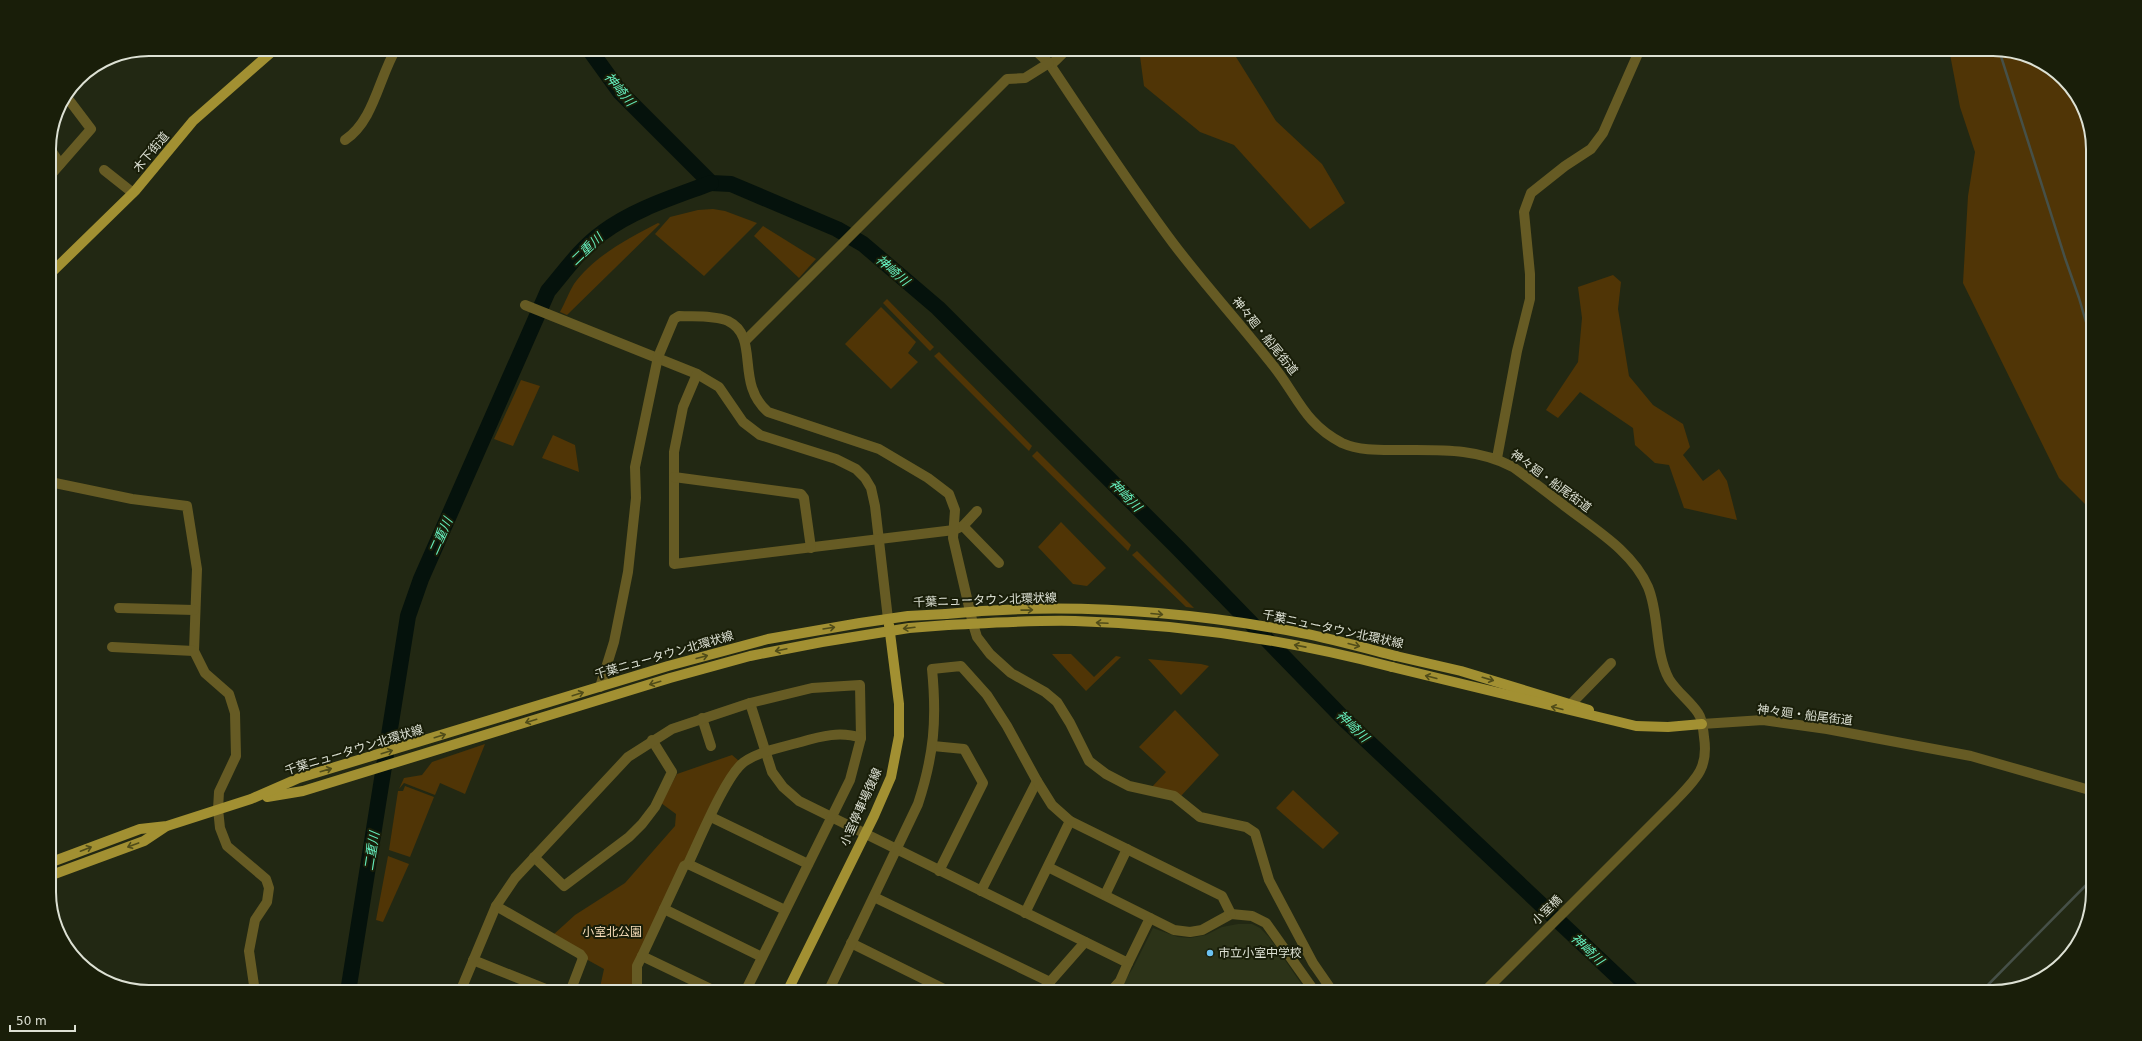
<svg xmlns="http://www.w3.org/2000/svg" width="2142" height="1041" viewBox="0 0 2142 1041" font-family="'DejaVu Sans','Noto Sans JP',sans-serif">
<style>
.built{fill:#2c3318}
.green{fill:#503506}
.lines{fill:none;stroke-linecap:round;stroke-linejoin:round}
.stream{stroke:#465048;stroke-width:2.5}
.river{stroke:#05120c;stroke-width:16}
.minor{stroke:#665b24;stroke-width:10}
.major{stroke:#a29032;stroke-width:10}
.major-bridge{stroke:#a29032;stroke-width:10}
.oneway{stroke:#504c19}
.poi-dot{fill:#6cc3f2;stroke:#191e09;stroke-width:1.5}
.labels{text-anchor:middle;stroke-width:4;stroke-linejoin:round;paint-order:stroke}
.street-label{font-size:12px;fill:#dde1d4;stroke:#191e09}
.park-label{font-size:12px;fill:#f7ddb9;stroke:#191e09}
.poi-label{font-size:12px;fill:#dde1d4;stroke:#191e09;text-anchor:start}
.water-label{font-size:13px;font-style:italic;fill:#65edbc;stroke:#191e09}
.rim{fill:none;stroke:#dde1d4;stroke-width:2}
</style>
<rect width="100%" height="100%" fill="#222813"/>
<path class="built" d="M1238 924H1252L1260 928 1269 937 1307 992H1117L1133 968 1153 928 1178 937 1190 938 1206 935 1222 927Z"/>
<g class="green">
<path d="M1139 49H1231L1276 121 1322 164 1345 203 1310 229 1234 145 1200 132 1144 86Z"/>
<path d="M1949 49H1993L2037 59 2076 94 2093 143V512L2059 478 1963 283 1968 196 1975 152 1960 107Z"/>
<path d="M713 209 725 211 757 223 704 276 655 234 670 217 698 210Z"/>
<path d="M658 223 660 224 567 315 560 312C565 303 569 292 574 284 594 256 629 238 658 223Z"/>
<path d="M763 226 816 259 799 278 754 236Z"/>
<path d="M1613 275 1621 282 1618 309 1629 376 1653 405 1683 424 1690 447 1683 455 1703 481 1719 469 1727 481 1737 520 1684 508 1669 465 1655 463 1635 445 1633 428 1580 392 1558 418 1546 410 1578 362 1582 318 1578 287Z"/>
<path d="M887 299 934 347 930 351 883 303Z"/>
<path d="M881 307 916 342 908 353 918 362 891 389 845 344Z"/>
<path d="M939 352 1032 446 1029 451 934 356Z"/>
<path d="M521 380 540 386 513 446 494 439Z"/>
<path d="M553 435 575 445 579 472 542 458Z"/>
<path d="M1037 451 1131 545 1128 551 1032 456Z"/>
<path d="M1061 522 1106 568 1087 586 1073 584 1038 547Z"/>
<path d="M1137 551 1194 608 1186 607 1132 555Z"/>
<path d="M1071 654 1094 677 1116 656 1121 657 1086 691 1052 654Z"/>
<path d="M1148 659 1201 664 1209 666 1181 695Z"/>
<path d="M1175 710 1219 755 1181 796 1151 788 1166 772 1139 747Z"/>
<path d="M485 744 465 794 440 783 435 795 404 783 399 789 404 778 422 775 432 762Z"/>
<path d="M732 755 739 761 638 955 634 992H599L604 969 586 959 553 935 575 915 625 883 675 826 676 814 661 803 677 774Z"/>
<path d="M405 786 434 797 410 857 389 850 398 791H403Z"/>
<path d="M1293 790 1339 833 1323 849 1276 808Z"/>
<path d="M388 856 409 864 383 922 376 920Z"/>
</g>
<g class="lines">
<g class="stream">
<path d="M1999 50 2065 258 2079 298 2093 346"/>
<path d="M1981 992 2093 878"/>
</g>
<g class="river">
<path d="M589 49 620 92 711 183 731 184 837 229 863 244 938 308 1179 549 1344 719 1634 992"/>
<path d="M348 992 408 616 421 579 548 291C565 271 581 248 602 233 634 209 674 197 711 183"/>
</g>
<g class="minor">
<path d="M1034 49 1049 63C1089 123 1129 184 1173 243 1204 284 1239 322 1271 363 1297 394 1303 423 1342 443 1360 451 1381 450 1401 450 1440 450 1478 448 1513 467 1531 480 1549 494 1566 507 1596 530 1633 552 1648 587 1660 616 1654 651 1669 679 1677 692 1690 701 1698 713 1703 720 1703 729 1704 737 1709 769 1695 780 1674 802L1484 992"/>
<path d="M1050 65C1058 60 1062 52 1069 49"/>
<path d="M345 140C374 121 379 77 396 49"/>
<path d="M49 147 60 164"/>
<path d="M104 170 133 193"/>
<path d="M49 177 91 129 66 96"/>
<path d="M525 305 697 374 719 387 743 422 760 435 836 459 856 469 865 478 871 488 875 506 888 619"/>
<path d="M746 340 1007 79 1025 78 1049 63"/>
<path d="M697 374 683 407 674 452V564L954 530 963 526 977 511"/>
<path d="M1497 458 1517 351 1530 299V274L1524 212 1531 193 1565 166 1591 149 1603 133 1640 49"/>
<path d="M674 477 801 494 804 498 811 548"/>
<path d="M49 488 55 483 132 499 187 506 197 569 194 651 205 673 229 694 235 713 236 756 219 792 218 809 220 828 227 846 266 879 269 888 267 902 255 920 249 951 255 992"/>
<path d="M963 526 999 563"/>
<path d="M119 608 194 610"/>
<path d="M112 647 194 651"/>
<path d="M600 687 614 642 628 572 636 498 635 467 658 357 674 319 679 316C693 317 714 315 728 321 761 337 734 383 768 412L879 449 928 478 949 494 955 510 953 538 973 624 977 637 990 654 1011 673 1045 692 1057 702 1070 723 1089 761 1106 774 1129 786 1174 796 1200 817 1246 827 1255 833 1269 880 1313 963 1333 992"/>
<path d="M750 703 772 772 783 787 799 801 1128 963 1150 918"/>
<path d="M1571 704 1611 663"/>
<path d="M702 718 711 746"/>
<path d="M1702 724 1763 720 1827 729 1971 756 2093 791"/>
<path d="M933 746 964 749 983 783 939 871"/>
<path d="M711 817 808 864"/>
<path d="M534 857 564 886 629 837 642 824 655 807 672 772 652 740"/>
<path d="M688 864 785 910"/>
<path d="M1048 867 1174 930 1190 932 1202 930 1231 914 1252 916 1266 923 1315 992"/>
<path d="M981 891 1037 781"/>
<path d="M1105 895 1127 849"/>
<path d="M874 897 1050 982"/>
<path d="M496 906 580 954 583 958 570 992"/>
<path d="M664 909 762 957"/>
<path d="M1025 913 1070 821"/>
<path d="M851 943 950 992"/>
<path d="M642 956 717 992"/>
<path d="M473 960 553 992"/>
<path d="M460 992 496 906 515 878 628 757 672 729 750 703 812 688 860 685 861 738 850 780 745 992"/>
<path d="M637 992V966L642 956 684 866 688 864C699 841 726 775 744 762 760 751 783 747 801 742 821 736 841 731 861 738"/>
<path d="M828 992 918 804C934 755 937 720 932 669L961 666 987 695 1007 726 1037 781 1052 805 1070 821 1222 896 1231 914"/>
<path d="M1041 992 1085 942"/>
<path d="M1110 992 1120 981 1128 963"/>
</g>
<g class="major">
<path d="M49 275 135 191 193 121 275 49"/>
<path d="M1396 656 1461 671 1589 710"/>
<path d="M1392 667 1636 726 1668 727 1702 724"/>
<path d="M267 797 303 791 670 678 750 656 822 642 909 628 948 625"/>
<path d="M49 863 140 829 167 826 251 799 299 778 668 666 768 639 860 623 908 616 946 614"/>
<path d="M49 876 144 841 165 827"/>
<path d="M787 992 874 816 891 777 899 736V704L889 625"/>
</g>
<g class="major-bridge">
<path d="M946 614C1064 602 1186 611 1302 633 1333 639 1365 648 1396 656"/>
<path d="M948 625C990 623 1033 620 1075 621 1183 624 1289 640 1392 667"/>
</g>
</g>
<defs><path id="oneway-shaft" d="M-6 0H5M1.5-3L5.5 0L1.5 3" fill="none" stroke-width="1.6" stroke-linecap="round" stroke-linejoin="round"/></defs>
<g class="oneway">
<use href="#oneway-shaft" transform="translate(1027 610) rotate(-1)"/>
<use href="#oneway-shaft" transform="translate(1157 614) rotate(5)"/>
<use href="#oneway-shaft" transform="translate(1102 623) rotate(-177)"/>
<use href="#oneway-shaft" transform="translate(829 628) rotate(-9)"/>
<use href="#oneway-shaft" transform="translate(909 628) rotate(173)"/>
<use href="#oneway-shaft" transform="translate(1354 645) rotate(14)"/>
<use href="#oneway-shaft" transform="translate(1300 646) rotate(-169)"/>
<use href="#oneway-shaft" transform="translate(781 650) rotate(168)"/>
<use href="#oneway-shaft" transform="translate(702 657) rotate(-15)"/>
<use href="#oneway-shaft" transform="translate(1431 677) rotate(-166)"/>
<use href="#oneway-shaft" transform="translate(1488 679) rotate(16)"/>
<use href="#oneway-shaft" transform="translate(655 683) rotate(163)"/>
<use href="#oneway-shaft" transform="translate(578 694) rotate(-17)"/>
<use href="#oneway-shaft" transform="translate(1557 708) rotate(-166)"/>
<use href="#oneway-shaft" transform="translate(531 721) rotate(163)"/>
<use href="#oneway-shaft" transform="translate(440 736) rotate(-17)"/>
<use href="#oneway-shaft" transform="translate(387 752) rotate(-17)"/>
<use href="#oneway-shaft" transform="translate(326 770) rotate(-16)"/>
<use href="#oneway-shaft" transform="translate(133 845) rotate(160)"/>
<use href="#oneway-shaft" transform="translate(86 849) rotate(-21)"/>
</g>
<circle class="poi-dot" cx="1210" cy="953" r="4"/>
<g class="labels">
<g class="street-label">
<text transform="translate(151 152) rotate(-50)" y="4">木下街道</text>
<text transform="translate(1265 336) rotate(51)" y="4">神々廻・船尾街道</text>
<text transform="translate(1551 481) rotate(36)" y="4">神々廻・船尾街道</text>
<text transform="translate(985 600) rotate(-2)" y="4">千葉ニュータウン北環状線</text>
<text transform="translate(1333 629) rotate(12)" y="4">千葉ニュータウン北環状線</text>
<text transform="translate(664 655) rotate(-16)" y="4">千葉ニュータウン北環状線</text>
<text transform="translate(1805 715) rotate(7)" y="4">神々廻・船尾街道</text>
<text transform="translate(354 750) rotate(-17)" y="4">千葉ニュータウン北環状線</text>
<text transform="translate(861 807) rotate(-66)" y="4">小室停車場復線</text>
<text transform="translate(1547 910) rotate(-44)" y="4">小室橋</text>
</g>
<g class="park-label">
<text x="612" y="936">小室北公園</text>
</g>
<g class="poi-label">
<text x="1218" y="957">市立小室中学校</text>
</g>
<g class="water-label">
<text transform="translate(620 89) rotate(50)" y="5">神崎川</text>
<text transform="translate(586 249) rotate(-44)" y="5">二重川</text>
<text transform="translate(893 270) rotate(41)" y="5">神崎川</text>
<text transform="translate(1126 495) rotate(45)" y="5">神崎川</text>
<text transform="translate(440 536) rotate(-66)" y="5">二重川</text>
<text transform="translate(1353 726) rotate(44)" y="5">神崎川</text>
<text transform="translate(371 851) rotate(-81)" y="5">二重川</text>
<text transform="translate(1588 949) rotate(43)" y="5">神崎川</text>
</g>
</g>
<path d="M0 0H2142V1041H0ZM149 56H1993A93 93 0 0 1 2086 149V892A93 93 0 0 1 1993 985H149A93 93 0 0 1 56 892V149A93 93 0 0 1 149 56Z" fill="#191e09" fill-rule="evenodd"/>
<path class="rim" d="M149 56H1993A93 93 0 0 1 2086 149V892A93 93 0 0 1 1993 985H149A93 93 0 0 1 56 892V149A93 93 0 0 1 149 56Z"/>
<path d="M10 1025v6h65v-6" fill="none" stroke="#dde1d4" stroke-width="2"/>
<text x="16" y="1025" font-size="12" fill="#dde1d4" stroke="#191e09" stroke-width="3" paint-order="stroke">50 m</text>
</svg>
